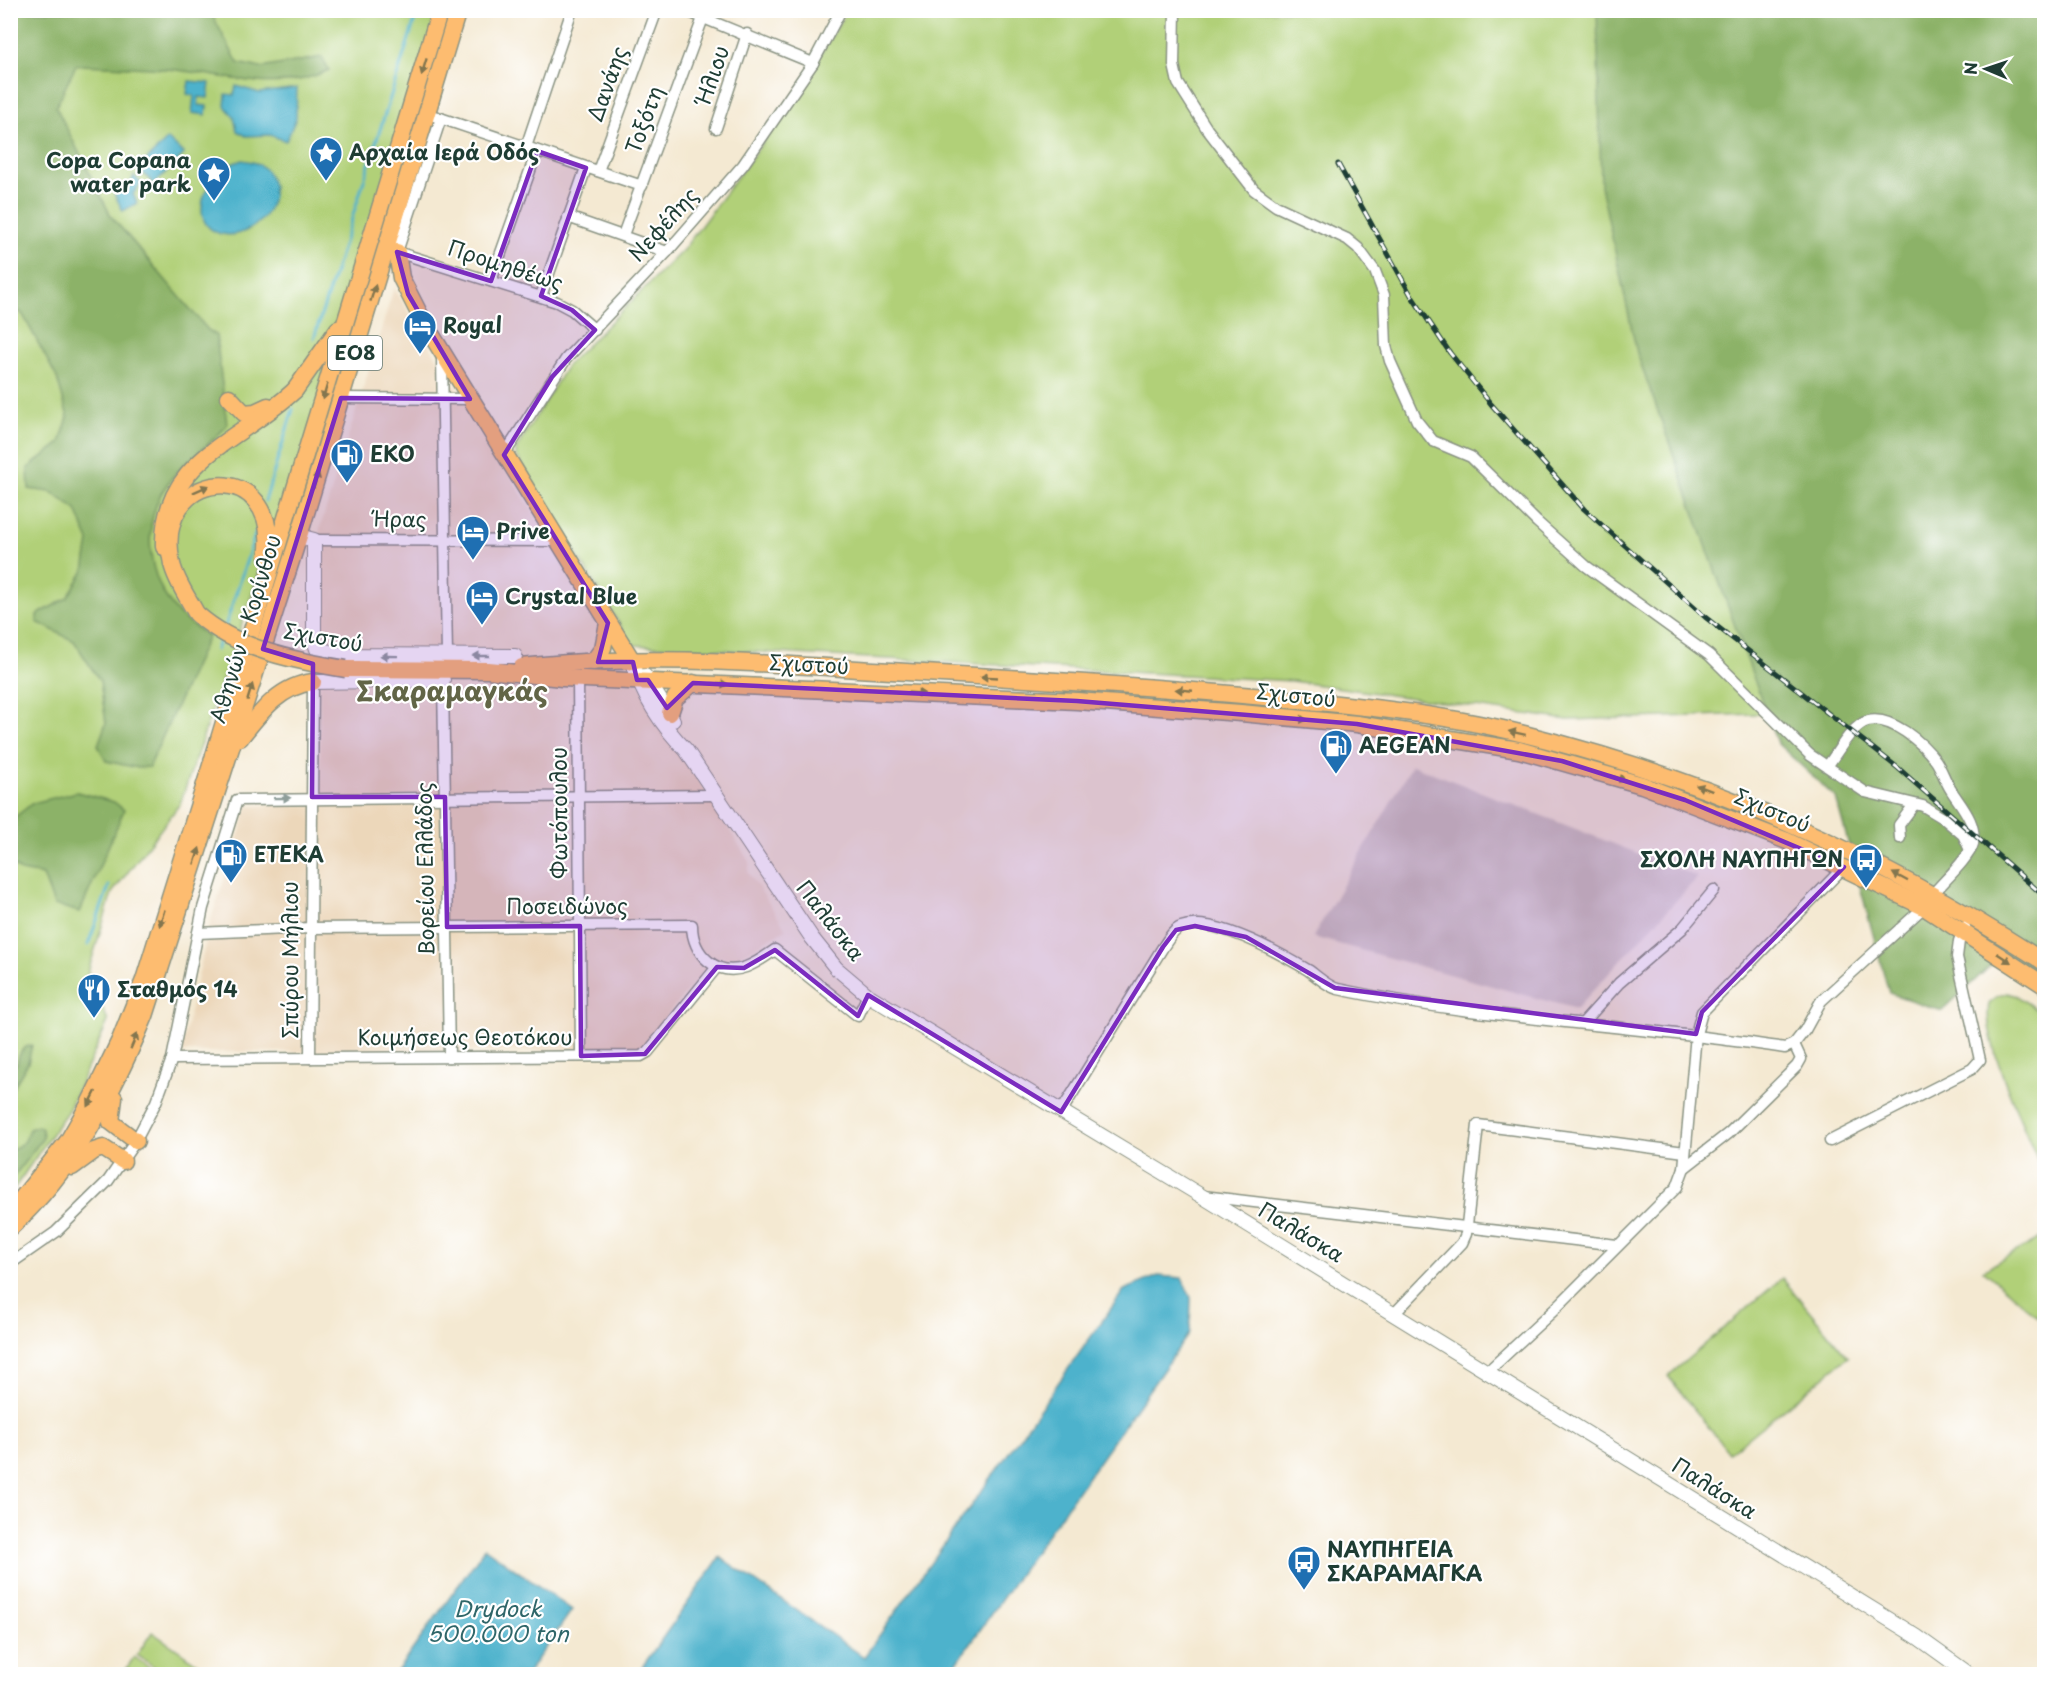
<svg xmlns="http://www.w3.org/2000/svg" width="2055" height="1685" viewBox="0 0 2055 1685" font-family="'Playpen Sans',sans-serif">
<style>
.built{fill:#ecd7ba}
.industrial{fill:#cbc2b8}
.green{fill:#b1d078;stroke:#688656;stroke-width:1.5}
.forest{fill:#8cb268;stroke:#56784e;stroke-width:1.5}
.water{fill:#4db2cc;stroke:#367880;stroke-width:1.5}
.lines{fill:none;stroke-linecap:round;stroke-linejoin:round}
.stream{stroke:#4db2cc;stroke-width:3}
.minor-casing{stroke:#8a9383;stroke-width:13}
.tertiary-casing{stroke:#8a9383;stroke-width:16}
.primary-casing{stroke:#8a9383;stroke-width:19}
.trunk-casing{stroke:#8a9383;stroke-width:19}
.minor{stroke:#fff;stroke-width:10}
.tertiary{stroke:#fff;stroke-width:14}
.primary{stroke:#fdbc70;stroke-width:16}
.trunk{stroke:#fdbc70;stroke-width:16}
.rail-casing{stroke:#1f3d34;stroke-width:5}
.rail{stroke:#fff;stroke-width:3;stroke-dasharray:9;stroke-linecap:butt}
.primary-bridge-casing{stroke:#8a9383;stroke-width:19;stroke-linecap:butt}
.primary-bridge{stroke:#fdbc70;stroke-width:16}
.oneway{fill:#83764f}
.oneway2{fill:#8f9e9a}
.marked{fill:#7b2cbf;fill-opacity:0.2;stroke:#7b2cbf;stroke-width:4.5;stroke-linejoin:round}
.labels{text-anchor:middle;stroke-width:4.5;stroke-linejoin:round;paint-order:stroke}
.shield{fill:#fff;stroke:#627771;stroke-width:1.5}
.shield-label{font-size:20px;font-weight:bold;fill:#1f3d34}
.street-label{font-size:21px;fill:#1f3d34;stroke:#fff}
.poi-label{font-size:21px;font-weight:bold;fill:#1f3d34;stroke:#fff;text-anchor:start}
.water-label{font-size:22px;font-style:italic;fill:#2f6669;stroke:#fff}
.district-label{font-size:27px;font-weight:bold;fill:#626547;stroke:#fff}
</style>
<rect width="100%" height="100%" fill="#fff"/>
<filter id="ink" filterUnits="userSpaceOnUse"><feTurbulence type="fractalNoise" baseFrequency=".0167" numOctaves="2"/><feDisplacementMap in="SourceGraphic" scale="12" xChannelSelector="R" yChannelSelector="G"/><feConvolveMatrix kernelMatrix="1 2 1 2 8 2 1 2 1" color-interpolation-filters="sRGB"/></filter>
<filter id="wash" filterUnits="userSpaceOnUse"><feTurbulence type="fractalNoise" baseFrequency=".008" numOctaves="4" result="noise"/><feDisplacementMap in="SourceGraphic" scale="24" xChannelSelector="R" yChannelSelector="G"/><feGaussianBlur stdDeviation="1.35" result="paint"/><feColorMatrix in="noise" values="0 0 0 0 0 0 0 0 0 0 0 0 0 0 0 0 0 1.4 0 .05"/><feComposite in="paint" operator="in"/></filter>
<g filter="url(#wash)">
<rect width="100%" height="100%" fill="#f4e9d2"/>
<path class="built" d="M394 288 750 863 748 872 786 929 732 961 720 957 705 970 651 1034 642 1050 181 1052 211 919 248 806 320 805V528Z"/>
<path class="industrial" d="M1412 765 1461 784 1698 877 1576 1009 1313 937Z"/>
<g class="green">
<path d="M11 11H441L412 191 282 507 180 804 112 893 88 972 108 1021 69 1109 11 1193Z"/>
<path d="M847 11H2044L1850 711 1568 720 1292 681 632 645 516 455V449L568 364 683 250 783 115Z"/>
<path d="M2007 993 2017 996 2044 1015V1175C2029 1136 1981 1042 1989 1004L1996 997Z"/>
<path d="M2044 1236V1322L1983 1270Z"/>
<path d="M1782 1278 1848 1357 1729 1453 1668 1376Z"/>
<path d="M152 1632 205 1669 201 1674H165L137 1655Z"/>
<path d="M134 1657 159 1674H123Z"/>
</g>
<g class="forest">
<path d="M11 11H210L238 63 261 68 322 57 329 70C277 95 230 76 177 70 143 67 109 66 76 65L56 107 111 216 208 330 216 335 227 425C211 446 187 458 171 479 139 518 145 582 182 617 190 624 200 630 208 636L149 767 138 768 106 761 98 745 106 723 100 681 74 641 37 622V615L67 598 84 571 89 541 76 510 51 492 29 489 28 468 60 443 68 417 57 378 23 315 11 304Z"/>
<path d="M1597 11H2044V999L2003 954 1942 1011 1889 993 1836 798 1777 743 1637 353 1601 186Z"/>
<path d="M77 792 114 802 124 810 80 912 54 905 43 875 21 871 10 864 11 820 33 803Z"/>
<path d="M32 1045 28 1063 11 1091V1066L17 1064C19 1054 21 1047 32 1045Z"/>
<path d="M38 1126 42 1129 43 1138 11 1180V1151L25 1141 29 1129Z"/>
</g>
<g class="water">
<path d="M189 81 210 83 208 98 199 97 198 105 207 106 206 115 192 113 194 96 187 94Z"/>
<path d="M236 86 259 93 297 88 296 118 286 141 270 135 246 136 237 131 234 117 225 106 226 94 234 95Z"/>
<path d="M168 139 184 154 154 184 138 168Z"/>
<path d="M242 160C258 162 267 166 272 182 275 191 273 200 269 209 250 245 194 244 203 200 205 188 214 177 220 168Z"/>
<path d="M134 176 141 183 133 194 137 203 123 211 114 193 130 184Z"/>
<path d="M1158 1276 1182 1278 1191 1298 1190 1332 949 1674H637L720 1557 864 1657 1124 1290Z"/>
<path d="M485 1548 572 1610 527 1674H395Z"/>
</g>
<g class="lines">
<g class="stream">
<path d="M314 338 418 10"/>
<path d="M265 501 293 409"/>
<path d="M225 627 256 532"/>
<path d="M216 650 220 639"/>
<path d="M88 945 109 886"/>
</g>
</g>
</g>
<g filter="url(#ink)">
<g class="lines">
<g class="minor-casing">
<g id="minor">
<path d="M684 10 813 63"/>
<path d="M1175 10 1174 65 1178 83 1207 129 1254 190 1276 206 1347 239 1358 248 1375 271 1384 295 1386 346 1390 361 1417 421 1433 441 1471 457 1537 522 1586 566 1709 655 1810 755 1865 792 1923 806 1943 818 1963 835 1970 850"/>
<path d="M434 116 642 186"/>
<path d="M441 118 397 252 557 302 572 310 595 330"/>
<path d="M716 128 747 34"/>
<path d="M526 147 572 10"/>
<path d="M598 171 657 10"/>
<path d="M568 217 667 252"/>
<path d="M623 235 703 18"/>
<path d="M491 281 537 151"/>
<path d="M541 296 586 168"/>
<path d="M442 357 447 656"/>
<path d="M341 398 470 399"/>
<path d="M504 455 566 359 667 252 743 165 813 63 841 10"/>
<path d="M314 540 557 541"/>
<path d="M578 678 581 1056"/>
<path d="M443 680 449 1057"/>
<path d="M1828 765C1838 752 1852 725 1868 721 1891 715 1923 743 1936 761 1942 770 1945 781 1951 790 1961 806 1977 822 1973 844 1970 857 1943 882 1933 894"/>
<path d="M1900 838 1899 825 1913 806"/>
<path d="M198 933 311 928 692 925C692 954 717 978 746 967 757 963 766 956 775 950L858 1016 868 995"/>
<path d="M1584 1022 1619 983 1682 929 1714 890"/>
<path d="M310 1058 313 682"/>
<path d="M172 1059 641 1056 648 1052 717 967"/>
<path d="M1061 1112 1163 947C1168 940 1173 930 1181 927 1213 915 1281 954 1308 970 1317 976 1328 987 1338 989 1483 1020 1638 1025 1785 1048L1794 1044 1805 1030 1821 1001 1924 907"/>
<path d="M1830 1141 1972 1069 1980 1060 1957 957 1959 941 1965 927"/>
<path d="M1684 1168 1729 1133 1797 1066 1801 1059 1794 1044"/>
<path d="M1203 1196 1617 1245"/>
<path d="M10 1264 56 1232 108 1181 135 1142 156 1102 172 1059 203 908 237 800 715 795"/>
<path d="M1394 1314 1462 1243 1466 1234 1478 1125 1685 1152"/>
<path d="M1486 1373 1553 1311 1677 1187 1684 1168 1696 1034 1702 1012 1844 867"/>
</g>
</g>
<g class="tertiary-casing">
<g id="tertiary">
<path d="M299 536 314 540V640L317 649 345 655 515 656"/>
<path d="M633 662C641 694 662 726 686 750L812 938 836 968 868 995 1200 1195 1916 1636 1969 1674"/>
<path d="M645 676 673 720"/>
<path d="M313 682 443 680"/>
</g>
</g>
<g class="primary-casing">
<g id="primary">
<path d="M397 252 401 278 423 321 633 662"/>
<path d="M229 397 244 413 255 412 268 406"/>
<path d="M164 547C161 459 241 441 295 390"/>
<path d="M593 662 603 648 608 623"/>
<path d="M522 667C660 651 802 667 941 674 1050 680 1157 687 1265 697 1351 705 1440 713 1524 734 1714 781 1880 856 2044 962"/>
<path d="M346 669 488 670 562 678 1077 701 1241 713 1357 724 1519 750 1642 785 1787 841 1924 907 2044 985"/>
<path d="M670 713 675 698 693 683"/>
</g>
</g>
<g class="trunk-casing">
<g id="trunk">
<path d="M295 390 338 329"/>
<path d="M196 613C188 598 176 581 172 564 150 466 283 455 267 557"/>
<path d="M240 738C260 713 279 686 313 682"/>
<path d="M114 1098 111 1122 136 1141"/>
<path d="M72 1167 94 1151 103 1148 123 1161"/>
<path d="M10 1213 68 1141 88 1106 120 1040 144 980 212 762 440 10"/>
<path d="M10 1228C74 1169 112 1095 145 1016L299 536 458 10"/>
</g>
</g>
<use href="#minor" class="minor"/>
<use href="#tertiary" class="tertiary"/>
<use href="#primary" class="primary"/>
<use href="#trunk" class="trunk"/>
<g class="rail-casing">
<path id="rail" d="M1338 164 1411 295 1450 353 1491 404 1584 509 1705 617 1898 768 2044 896"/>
</g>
<use href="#rail" class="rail"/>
<g class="primary-bridge-casing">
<path id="primary-bridge" d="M198 615C238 650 296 661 346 669"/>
</g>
<use href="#primary-bridge" class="primary-bridge"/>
</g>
<defs><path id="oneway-solid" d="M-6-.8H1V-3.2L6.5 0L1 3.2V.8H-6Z" transform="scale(1.5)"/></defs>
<g class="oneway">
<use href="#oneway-solid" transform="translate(424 67) rotate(107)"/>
<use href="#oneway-solid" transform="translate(373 293) rotate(-73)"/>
<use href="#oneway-solid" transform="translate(325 392) rotate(107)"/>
<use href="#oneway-solid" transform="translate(316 480) rotate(-73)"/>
<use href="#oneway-solid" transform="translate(201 489) rotate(-24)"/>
<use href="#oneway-solid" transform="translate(989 677) rotate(-177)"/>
<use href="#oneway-solid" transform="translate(720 684) rotate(3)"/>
<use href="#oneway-solid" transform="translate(1184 690) rotate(-175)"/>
<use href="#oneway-solid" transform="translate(250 692) rotate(-73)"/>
<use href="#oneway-solid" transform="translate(916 693) rotate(3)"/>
<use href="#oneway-solid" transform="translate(1299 719) rotate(6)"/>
<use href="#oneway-solid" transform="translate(1517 733) rotate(-168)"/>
<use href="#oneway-solid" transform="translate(1618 778) rotate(18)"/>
<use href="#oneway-solid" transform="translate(1704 788) rotate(-160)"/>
<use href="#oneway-solid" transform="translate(197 856) rotate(-72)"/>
<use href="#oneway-solid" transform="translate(1900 877) rotate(-152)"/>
<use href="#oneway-solid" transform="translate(162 918) rotate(107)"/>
<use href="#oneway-solid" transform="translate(2004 958) rotate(33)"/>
<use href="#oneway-solid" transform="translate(134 1041) rotate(-67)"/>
<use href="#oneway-solid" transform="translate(92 1099) rotate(117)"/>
</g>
<g class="oneway2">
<use href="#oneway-solid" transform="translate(389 656) rotate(-179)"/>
<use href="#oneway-solid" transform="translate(481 656) rotate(180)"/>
<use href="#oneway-solid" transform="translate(282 798) rotate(-1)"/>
</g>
</g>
<path class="marked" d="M537 151 586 168 541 296 572 310 595 330 552 377 504 455 608 623 598 662H633L637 680H648L667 708 693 683 1077 701 1357 724 1562 761 1685 800 1844 867 1702 1012 1696 1034 1335 988 1246 937 1195 926 1176 930 1163 947 1061 1112 868 995 858 1016 775 950 744 968 717 967 645 1054 581 1056 580 926 447 927 445 797H312L313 664 263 649 341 398 470 399 408 294 397 252 491 281Z"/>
<defs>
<g id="sight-pin" transform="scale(1.725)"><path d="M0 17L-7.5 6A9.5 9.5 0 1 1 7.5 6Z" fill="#1f6fb2" stroke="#fff"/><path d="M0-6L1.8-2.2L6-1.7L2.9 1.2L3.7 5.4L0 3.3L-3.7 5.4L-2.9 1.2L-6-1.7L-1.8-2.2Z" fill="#fff"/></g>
<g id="hotel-pin" transform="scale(1.725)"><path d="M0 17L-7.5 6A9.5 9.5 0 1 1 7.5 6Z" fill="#1f6fb2" stroke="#fff"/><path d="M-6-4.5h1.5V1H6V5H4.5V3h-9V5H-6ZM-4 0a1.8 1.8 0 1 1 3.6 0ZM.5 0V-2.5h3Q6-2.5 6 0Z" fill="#fff"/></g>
<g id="fuel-pin" transform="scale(1.725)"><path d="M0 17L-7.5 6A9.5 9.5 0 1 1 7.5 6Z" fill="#1f6fb2" stroke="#fff"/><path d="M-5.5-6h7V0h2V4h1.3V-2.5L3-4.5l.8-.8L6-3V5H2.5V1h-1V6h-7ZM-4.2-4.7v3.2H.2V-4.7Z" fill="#fff"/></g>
<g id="bus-pin" transform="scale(1.725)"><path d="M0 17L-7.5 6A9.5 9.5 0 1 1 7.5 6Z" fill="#1f6fb2" stroke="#fff"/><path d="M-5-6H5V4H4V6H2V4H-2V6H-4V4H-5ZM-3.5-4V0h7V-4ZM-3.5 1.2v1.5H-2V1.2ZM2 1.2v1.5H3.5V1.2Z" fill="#fff"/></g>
<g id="restaurant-pin" transform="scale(1.725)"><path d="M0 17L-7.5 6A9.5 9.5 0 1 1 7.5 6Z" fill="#1f6fb2" stroke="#fff"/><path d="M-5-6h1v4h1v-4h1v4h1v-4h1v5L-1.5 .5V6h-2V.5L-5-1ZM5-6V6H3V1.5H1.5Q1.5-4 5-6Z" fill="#fff"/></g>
</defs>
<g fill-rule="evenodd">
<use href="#sight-pin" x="326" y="153"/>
<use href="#sight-pin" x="214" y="173"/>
<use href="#hotel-pin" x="420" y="326"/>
<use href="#fuel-pin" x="347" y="455"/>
<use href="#hotel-pin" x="473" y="532"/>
<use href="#hotel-pin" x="482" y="597"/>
<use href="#fuel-pin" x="1336" y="746"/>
<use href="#fuel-pin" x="231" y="855"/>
<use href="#bus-pin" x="1866" y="860"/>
<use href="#restaurant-pin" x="94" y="990"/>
<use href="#bus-pin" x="1304" y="1562"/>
</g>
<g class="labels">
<rect class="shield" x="328" y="336" width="54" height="34" rx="4.5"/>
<g class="shield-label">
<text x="355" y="360">ΕΟ8</text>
</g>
<g class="street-label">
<text transform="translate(713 75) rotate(-71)" y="7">Ήλιου</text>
<text transform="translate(608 84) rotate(-70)" y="7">Δανάης</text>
<text transform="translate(645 120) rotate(-70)" y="7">Τοξότη</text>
<text transform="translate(664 225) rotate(-48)" y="7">Νεφέλης</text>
<text transform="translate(505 266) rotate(18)" y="7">Προμηθέως</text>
<text transform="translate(400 520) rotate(1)" y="7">Ήρας</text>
<text transform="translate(246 629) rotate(-73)" y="7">Αθηνών - Κορίνθου</text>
<text transform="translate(323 638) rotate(10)" y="7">Σχιστού</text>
<text transform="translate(809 665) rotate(3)" y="7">Σχιστού</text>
<text transform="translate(1296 696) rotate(6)" y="7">Σχιστού</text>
<text transform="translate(1772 811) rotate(23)" y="7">Σχιστού</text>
<text transform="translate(560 813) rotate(-90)" y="7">Φωτόπουλου</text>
<text transform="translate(426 869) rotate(-91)" y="7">Βορείου Ελλάδος</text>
<text x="567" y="914">Ποσειδώνος</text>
<text transform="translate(830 921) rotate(52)" y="7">Παλάσκα</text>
<text transform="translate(291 960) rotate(-90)" y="7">Σπύρου Μήλιου</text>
<text x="465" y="1045">Κοιμήσεως Θεοτόκου</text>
<text transform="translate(1301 1233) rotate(31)" y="7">Παλάσκα</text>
<text transform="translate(1714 1489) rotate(32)" y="7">Παλάσκα</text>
</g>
<g class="poi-label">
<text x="349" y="160">Αρχαία Ιερά Οδός</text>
<text x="191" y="168" text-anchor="end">Copa Copana<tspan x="191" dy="24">water park</tspan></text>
<text x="443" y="333">Royal</text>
<text x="370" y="462">EKO</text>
<text x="496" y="539">Prive</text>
<text x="505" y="604">Crystal Blue</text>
<text x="1359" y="753">AEGEAN</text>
<text x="254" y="862">ETEKA</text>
<text x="1843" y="867" text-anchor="end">ΣΧΟΛΗ ΝΑΥΠΗΓΩΝ</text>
<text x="117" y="997">Σταθμός 14</text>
<text x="1327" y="1557">ΝΑΥΠΗΓΕΙΑ<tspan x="1327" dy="24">ΣΚΑΡΑΜΑΓΚΑ</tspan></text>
</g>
<g class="water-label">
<text x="498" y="1617">Drydock<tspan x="498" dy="25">500.000 ton</tspan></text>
</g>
<g class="district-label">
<text x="452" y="701">Σκαραμαγκάς</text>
</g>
</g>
<rect width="2055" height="1685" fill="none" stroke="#fff" stroke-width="36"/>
<g transform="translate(1986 69) rotate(272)" stroke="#ffffff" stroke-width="4.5" paint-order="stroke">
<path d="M0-4.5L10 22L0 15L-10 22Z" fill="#1f3d34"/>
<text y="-9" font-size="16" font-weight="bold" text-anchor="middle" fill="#1f3d34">N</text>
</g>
</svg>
